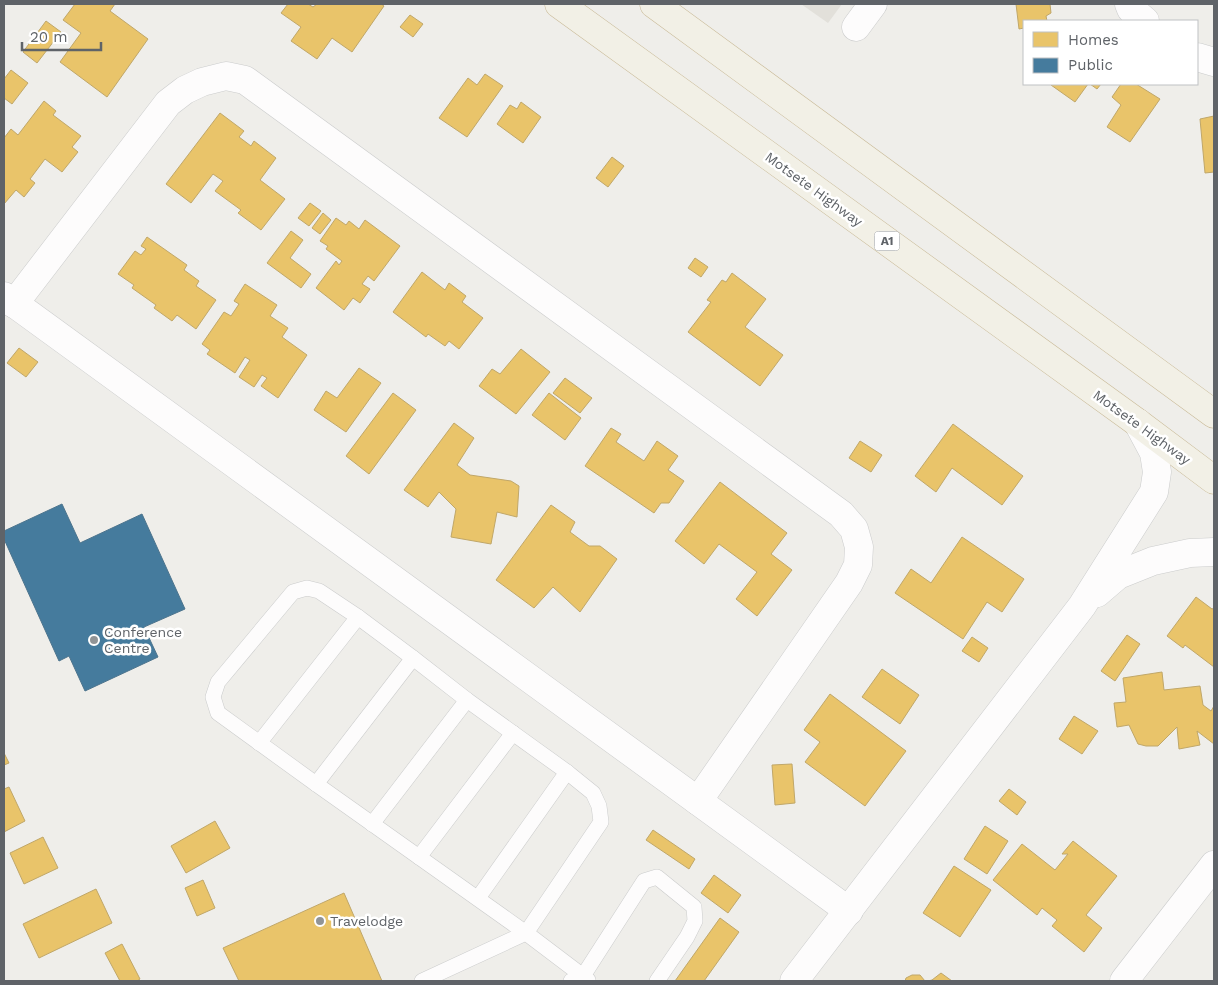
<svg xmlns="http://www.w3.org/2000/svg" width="1218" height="985" viewBox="0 0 1218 985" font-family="'Work Sans',sans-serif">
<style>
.education{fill:#e2e0da}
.homes{fill:#e9c46a;stroke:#c0a769}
.public{fill:#457b9d;stroke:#4d748d}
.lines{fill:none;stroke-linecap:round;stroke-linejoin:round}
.service-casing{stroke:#cbcccc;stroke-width:16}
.minor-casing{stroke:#cbcccc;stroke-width:29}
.trunk-casing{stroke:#c8b996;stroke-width:29}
.service{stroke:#fdfcfc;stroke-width:15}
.minor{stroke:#fdfcfc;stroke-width:28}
.trunk{stroke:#f2f0e6;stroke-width:28}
.poi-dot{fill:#919496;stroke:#fff;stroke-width:2}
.labels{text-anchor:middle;stroke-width:5;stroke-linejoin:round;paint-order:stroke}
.shield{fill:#fff;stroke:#8f9295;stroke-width:1}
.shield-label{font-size:12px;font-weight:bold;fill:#5f6368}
.street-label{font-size:14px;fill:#5f6368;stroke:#fff}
.poi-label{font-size:14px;fill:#5f6368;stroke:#fff;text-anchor:start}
</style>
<rect width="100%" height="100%" fill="#efeeea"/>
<path class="education" d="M801 4H842L828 23Z"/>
<g class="homes">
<path d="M75 4H115L110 11 148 39 107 97 60 62 81 33 63 20Z"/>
<path d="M288 4H308L313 7 317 4H381L384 6 352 52 332 38 317 59 291 41 301 27 281 13Z"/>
<path d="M1016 4H1050L1051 13 1046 16 1047 21H1024V28L1019 29Z"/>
<path d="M410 15 423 24 413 37 400 27Z"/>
<path d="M46 21 61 32 37 63 23 52Z"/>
<path d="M11 70 28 83 12 104 4 98V79Z"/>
<path d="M485 74 503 86 467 137 439 118 468 78 477 85Z"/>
<path d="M1051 84H1088L1075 102 1051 85Z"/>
<path d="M1090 84H1101L1097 89Z"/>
<path d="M1121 84H1136L1160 99 1130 142 1107 127 1121 105 1112 97Z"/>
<path d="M44 101 56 111 53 115 81 136 72 147 78 152 62 172 45 159 30 179 35 183 24 197 16 190 4 204V138L11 129 18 135Z"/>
<path d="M521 102 541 117 523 143 497 124 510 105 517 109Z"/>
<path d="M220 113 244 131 239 137 251 146 254 141 276 158 260 180 285 199 261 230 238 213 241 210 215 191 223 181 213 174 191 203 166 184Z"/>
<path d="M1214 116V172L1205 173 1200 119Z"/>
<path d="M612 157 624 166 608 187 596 178Z"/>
<path d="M310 203 321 211 309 226 298 218Z"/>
<path d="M323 213 331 220 320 234 312 228Z"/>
<path d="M336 218 346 225 349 221 359 229 365 220 400 246 374 281 368 276 362 284 370 289 360 303 353 298 344 310 316 288 336 261 339 265 342 261 326 249 328 246 320 241Z"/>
<path d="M291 231 303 240 290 258 311 274 301 288 267 263Z"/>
<path d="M147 237 187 265 184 270 199 281 196 286 216 300 196 329 177 315 172 321 154 308 156 305 132 288 134 285 118 274 135 251 141 255 146 249 141 246Z"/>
<path d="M695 258 708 267 701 277 688 268Z"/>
<path d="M422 272 445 290 449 283 466 296 462 302 483 318 459 349 449 341 445 346 428 334 426 337 393 312Z"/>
<path d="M732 273 766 299 745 327 783 355 760 386 688 332 711 302 707 300 722 280 726 282Z"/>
<path d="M245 284 277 305 270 316 288 328 282 337 307 355 278 398 261 386 267 378 262 375 254 387 239 377 250 360 245 357 235 373 207 354 210 350 202 344 224 312 231 316 239 304 234 301Z"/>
<path d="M19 348 38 362 26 377 7 363Z"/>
<path d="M521 349 550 372 516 414 479 386 492 369 500 374Z"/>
<path d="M359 368 381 383 346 432 314 410 326 391 337 398Z"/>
<path d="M565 378 592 398 580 413 553 393Z"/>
<path d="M393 393 416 410 369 474 346 456Z"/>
<path d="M549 393 581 418 565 440 532 415Z"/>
<path d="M454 423 474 438 457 465 470 475 511 481 519 486 517 517 497 512 491 544 451 537 456 509 439 492 428 507 404 490Z"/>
<path d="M953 424 1023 476 1002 505 952 468 936 492 915 476Z"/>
<path d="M611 428 621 434 616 442 644 461 657 441 678 456 668 470 684 481 669 503H661L654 513 585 466Z"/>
<path d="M860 441 882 455 871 472 849 458Z"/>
<path d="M720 482 787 533 771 554 792 570 757 616 736 599 757 572 719 544 704 564 675 541Z"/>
<path d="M551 505 575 522 570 532 589 546H600L617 559 580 612 553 587 534 608 496 580Z"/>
<path d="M962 537 1024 579 1002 612 987 602 963 639 895 593 911 569 931 583Z"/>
<path d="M1196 597 1212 609 1214 608V667L1185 645 1183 648 1167 636Z"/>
<path d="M1127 635 1140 644 1115 681 1101 671Z"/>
<path d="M972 637 988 648 979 662 962 651Z"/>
<path d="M882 669 919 695 900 724 862 697Z"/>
<path d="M1162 672 1164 690 1200 686 1203 705 1211 711 1214 706V744L1197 731 1200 745 1179 749 1177 727 1158 746H1146L1138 744 1129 725 1117 727 1114 703 1126 702 1123 678Z"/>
<path d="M830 694 906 751 865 806 805 762 820 742 804 730Z"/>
<path d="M1074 716 1098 731 1082 754 1059 739Z"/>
<path d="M4 753 9 763 4 765Z"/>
<path d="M792 764 795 803 775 805 772 765Z"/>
<path d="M9 787 25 821 4 832V789Z"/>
<path d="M1009 789 1026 802 1017 815 999 801Z"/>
<path d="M215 821 230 848 186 873 171 846Z"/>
<path d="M985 826 1008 841 987 874 964 859Z"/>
<path d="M653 830 695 859 689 869 646 840Z"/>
<path d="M43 837 58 868 24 884 10 853Z"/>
<path d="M1073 841 1117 876 1086 915 1102 928 1084 952 1052 926 1057 920 1042 908 1037 915 993 880 1022 844 1055 870 1068 854H1062Z"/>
<path d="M954 866 991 890 960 937 923 913Z"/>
<path d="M714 875 741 895 728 913 701 893Z"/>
<path d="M203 880 215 908 197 916 185 888Z"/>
<path d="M96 889 112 923 39 958 23 924Z"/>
<path d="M344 893 382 981H239L223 948Z"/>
<path d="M720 918 739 932 704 981H675Z"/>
<path d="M122 944 140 979 137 981H120L105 953Z"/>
<path d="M941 973 952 981H928L932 980Z"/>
<path d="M912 975H920L925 981H905L906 978Z"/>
</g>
<path class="public" d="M62 504 80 543 142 514 185 609 144 627 158 657 85 691 69 656 59 661 4 539V531Z"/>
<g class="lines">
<g class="service-casing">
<g id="service">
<path d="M307 588 319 591 358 617 413 658 467 700 567 772 593 793 599 806 601 822 526 933 316 784 218 713 213 697 218 682 293 592Z"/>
<path d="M259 743 358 617"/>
<path d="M316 784 413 658"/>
<path d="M372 824 467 700"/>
<path d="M419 857 513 733"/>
<path d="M478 898 567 772"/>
<path d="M422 981 526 933 588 980"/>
<path d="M571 981 583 976 644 881 657 877 694 907 695 921 687 937 657 981"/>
</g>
</g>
<g class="minor-casing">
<g id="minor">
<path d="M1129 4 1131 9 1145 21"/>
<path d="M856 27 873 4"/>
<path d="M1197 57 1214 62"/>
<path d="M4 296 849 911"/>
<path d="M14 304 168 103 185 90 202 82 226 76 245 80 841 514 854 529 859 547 858 565 849 583 698 801"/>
<path d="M1097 593 1118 575 1153 561 1190 553 1214 552"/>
<path d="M794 981 1082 606 1154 492 1157 472 1154 453 1138 423"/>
<path d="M1124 981 1214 865"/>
</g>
</g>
<g class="trunk-casing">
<g id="trunk">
<path d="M559 4 1138 423 1214 480"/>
<path d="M654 4 1214 414"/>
</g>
</g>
<use href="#service" class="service"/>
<use href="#minor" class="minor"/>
<use href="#trunk" class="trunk"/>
</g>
<g class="poi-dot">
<circle cx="94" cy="640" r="5"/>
<circle cx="320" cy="921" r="5"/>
</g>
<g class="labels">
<rect class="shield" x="874.5" y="231.5" width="25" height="19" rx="4"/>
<g class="shield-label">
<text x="887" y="245">A1</text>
</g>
<g class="street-label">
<text transform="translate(814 189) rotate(36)" y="5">Motsete Highway</text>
<text transform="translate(1142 427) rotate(36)" y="5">Motsete Highway</text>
</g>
<g class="poi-label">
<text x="104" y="637">Conference<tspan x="104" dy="16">Centre</tspan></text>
<text x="330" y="926">Travelodge</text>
</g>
</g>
<rect width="1218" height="985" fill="none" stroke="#5f6368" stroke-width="10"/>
<rect x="1023" y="20" width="175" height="65" fill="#ffffff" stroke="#bfc1c3"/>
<rect x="1033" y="32" width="25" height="15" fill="#e9c46a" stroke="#bfc1c3"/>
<text x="1068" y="45" font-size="15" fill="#5f6368">Homes</text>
<rect x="1033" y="58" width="25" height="15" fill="#457b9d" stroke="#bfc1c3"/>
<text x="1068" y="70" font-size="15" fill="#5f6368">Public</text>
<path d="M22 42v8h79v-8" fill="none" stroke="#5f6368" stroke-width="2.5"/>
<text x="30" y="42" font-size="15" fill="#5f6368" stroke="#ffffff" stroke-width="4" paint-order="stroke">20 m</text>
</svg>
